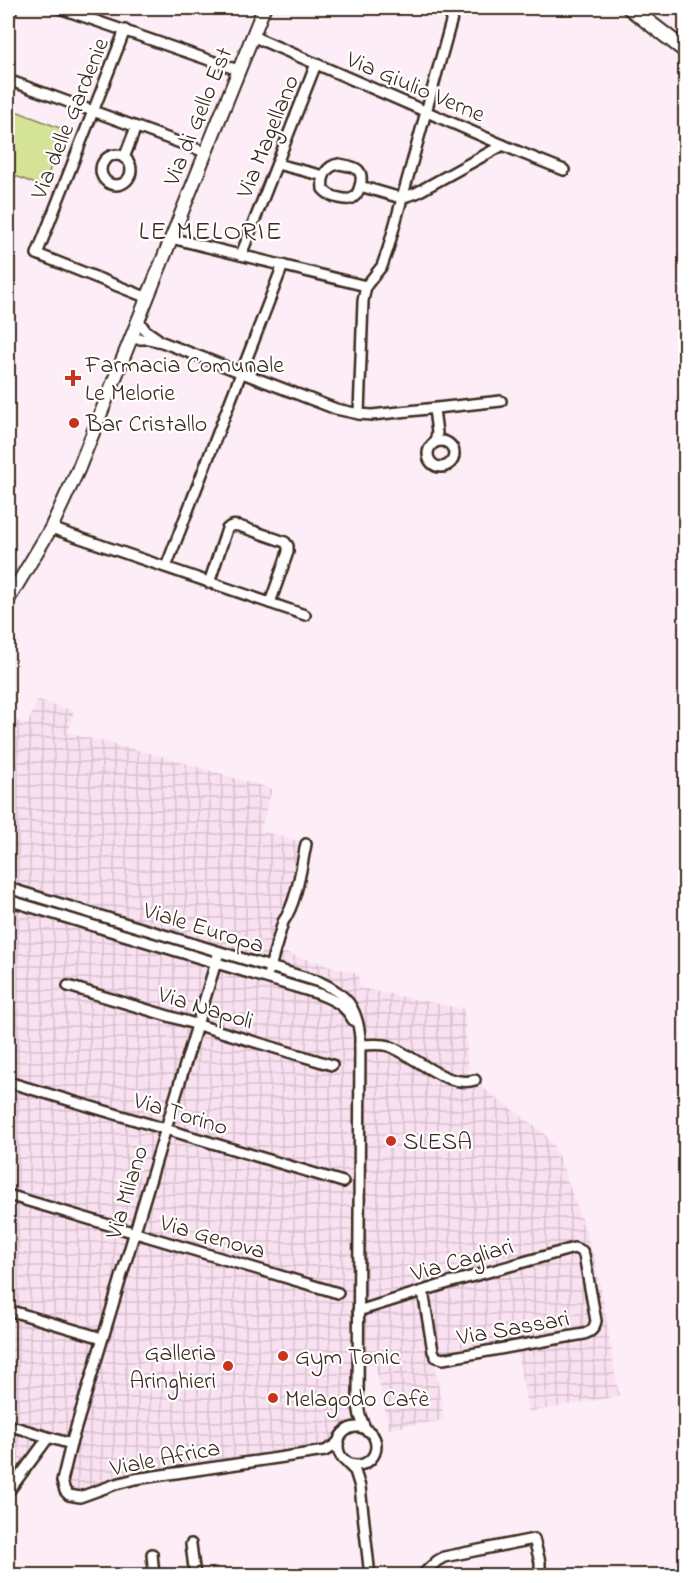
<svg xmlns="http://www.w3.org/2000/svg" width="693" height="1583" viewBox="0 0 693 1583" font-family="'Indie Flower',sans-serif">
<style>
.industrial{fill:url(#industrial-grid)}
.pitch{fill:#d5e396;stroke:#88865a;stroke-width:1.5}
.lines{fill:none;stroke-linecap:round;stroke-linejoin:round}
.minor-casing{stroke:#3b2a1e;stroke-width:14}
.major-casing{stroke:#3b2a1e;stroke-width:16}
.highway-casing{stroke:#3b2a1e;stroke-width:18}
.minor{stroke:#fff;stroke-width:9}
.major{stroke:#fff;stroke-width:12}
.highway{stroke:#fff;stroke-width:14}
.poi-dot{fill:#c8321e;stroke:#fff;stroke-width:2}
.labels{text-anchor:middle;stroke-width:4.5;stroke-linejoin:round;paint-order:stroke}
.street-label{font-size:24px;fill:#3b2a1e;stroke:#fff}
.poi-label{font-size:24px;fill:#3b2a1e;stroke:#fff;text-anchor:start}
.quarter-label{font-size:27px;letter-spacing:1.5px;fill:#3b2a1e;stroke:#fff}
</style>
<defs>
<pattern id="industrial-grid" width="8" height="8" patternUnits="userSpaceOnUse" patternTransform="scale(1.5)"><rect width="8" height="8" fill="#fae1f2"/><path d="M0 4h8M4 0v8" fill="none" stroke="#d7c1cf"/></pattern>
</defs>
<rect width="100%" height="100%" fill="#fcedf7"/>
<filter id="ink" filterUnits="userSpaceOnUse"><feTurbulence type="fractalNoise" baseFrequency=".0167" numOctaves="2"/><feDisplacementMap in="SourceGraphic" scale="12" xChannelSelector="R" yChannelSelector="G"/><feConvolveMatrix kernelMatrix="1 2 1 2 8 2 1 2 1" color-interpolation-filters="sRGB"/></filter>
<g filter="url(#ink)">
<path class="industrial" d="M37 700 74 711 68 733 161 756 272 789 260 831 306 843 301 881 278 951 358 974 360 988 464 1009 469 1079 471 1084 479 1085 544 1133 553 1145 563 1168 593 1253 601 1289 619 1396 528 1412 517 1351 435 1365 444 1420 389 1429 375 1364 354 1368 352 1414 350 1422 339 1431 325 1455 137 1483 76 1501 70 1500 64 1496 59 1489V1476L64 1452 59 1447 50 1443 15 1486 8 1485V719L28 724Z"/>
<path class="pitch" d="M8 108 65 130 43 187 8 173Z"/>
<g class="lines">
<g class="minor-casing">
<g id="minor">
<path d="M59 8 238 70"/>
<path d="M8 18 12 8"/>
<path d="M125 30 37 254 148 298"/>
<path d="M252 36 519 152 564 170"/>
<path d="M8 80 205 152"/>
<circle cx="116" cy="170" r="15"/>
<path d="M124 158 136 127"/>
<path d="M277 164 324 176"/>
<path d="M339 164C344 165 354 166 358 170 365 177 359 197 350 199 345 200 340 198 335 197 330 195 327 194 323 189 321 177 326 166 339 164Z"/>
<path d="M360 186 401 198 416 193 503 145"/>
<path d="M171 238 366 286"/>
<path d="M241 255 316 64"/>
<path d="M139 321 145 330 158 339"/>
<path d="M132 339H149L162 342 336 409 359 414 372 415 501 401"/>
<path d="M434 409 437 433 435 442"/>
<path d="M359 414 363 301 366 286 382 266 388 249 454 11 445 8"/>
<circle cx="441" cy="454" r="13"/>
<path d="M51 528 305 615"/>
<path d="M166 567 283 265"/>
<path d="M209 583 227 529C231 525 234 525 239 526L285 542 288 546V552L270 603"/>
<path d="M8 888 320 982C346 994 357 1007 360 1037L358 1405 360 1416 366 1430"/>
<path d="M8 900 319 994C334 1000 345 1005 353 1020"/>
<path d="M219 952 71 1444 62 1481 65 1491 69 1495 80 1497 116 1484 135 1479 325 1451 335 1445 339 1441"/>
<path d="M269 971 283 922C297 902 301 868 306 844"/>
<path d="M68 986 332 1065"/>
<path d="M360 1045C369 1045 380 1043 389 1046 414 1055 447 1089 475 1080"/>
<path d="M8 1082 343 1182"/>
<path d="M8 1195 338 1293"/>
<path d="M8 1310 102 1338"/>
<path d="M358 1311 445 1284 574 1248 582 1251 584 1255 596 1321C594 1329 592 1331 584 1334L443 1359 436 1357 433 1351 423 1291"/>
<path d="M8 1425 71 1444"/>
<circle cx="357" cy="1446" r="19"/>
<path d="M347 1463 355 1471 360 1487 370 1576"/>
<path d="M8 1492 48 1438"/>
<path d="M191 1544 195 1576"/>
<path d="M152 1554 154 1576"/>
<path d="M421 1576 437 1561 444 1557 534 1539 540 1562V1576"/>
</g>
</g>
<g class="major-casing">
<path id="major" d="M8 600 51 528 78 470 264 8"/>
</g>
<g class="highway-casing">
<path id="highway" d="M630 8 686 51"/>
</g>
<use href="#minor" class="minor"/>
<use href="#major" class="major"/>
<use href="#highway" class="highway"/>
</g>
</g>
<g class="poi-dot">
<path d="M70 369h6v6h6v6h-6v6h-6v-6h-6v-6h6z"/>
<circle cx="74" cy="423" r="6"/>
<circle cx="391" cy="1141" r="6"/>
<circle cx="283" cy="1356" r="6"/>
<circle cx="228" cy="1366" r="6"/>
<circle cx="273" cy="1398" r="6"/>
</g>
<g class="labels">
<g class="street-label">
<text transform="translate(416 86) rotate(23)" y="8">Via Giulio Verne</text>
<text transform="translate(197 116) rotate(-68)" y="8">Via di Gello Est</text>
<text transform="translate(69 118) rotate(-68)" y="8">Via delle Gardenie</text>
<text transform="translate(267 136) rotate(-68)" y="8">Via Magellano</text>
<text transform="translate(204 927) rotate(17)" y="8">Viale Europa</text>
<text transform="translate(206 1007) rotate(17)" y="8">Via Napoli</text>
<text transform="translate(181 1113) rotate(17)" y="8">Via Torino</text>
<text transform="translate(126 1192) rotate(-73)" y="8">Via Milano</text>
<text transform="translate(213 1236) rotate(16)" y="8">Via Genova</text>
<text transform="translate(462 1259) rotate(-16)" y="8">Via Cagliari</text>
<text transform="translate(513 1327) rotate(-10)" y="8">Via Sassari</text>
<text transform="translate(165 1457) rotate(-11)" y="8">Viale Africa</text>
</g>
<g class="poi-label">
<text x="85" y="372">Farmacia Comunale<tspan x="85" dy="28">Le Melorie</tspan></text>
<text x="86" y="431">Bar Cristallo</text>
<text x="403" y="1149">SLESA</text>
<text x="216" y="1360" text-anchor="end">Galleria<tspan x="216" dy="28">Aringhieri</tspan></text>
<text x="295" y="1364">Gym Tonic</text>
<text x="285" y="1406">Melagodo Cafè</text>
</g>
<g class="quarter-label">
<text x="211" y="239">LE MELORIE</text>
</g>
</g>
<rect width="693" height="1583" fill="none" stroke="#fff" stroke-width="30"/>
<rect x="15" y="15" width="663" height="1553" fill="none" stroke="#3b2a1e" stroke-width="2" filter="url(#ink)"/>
</svg>
